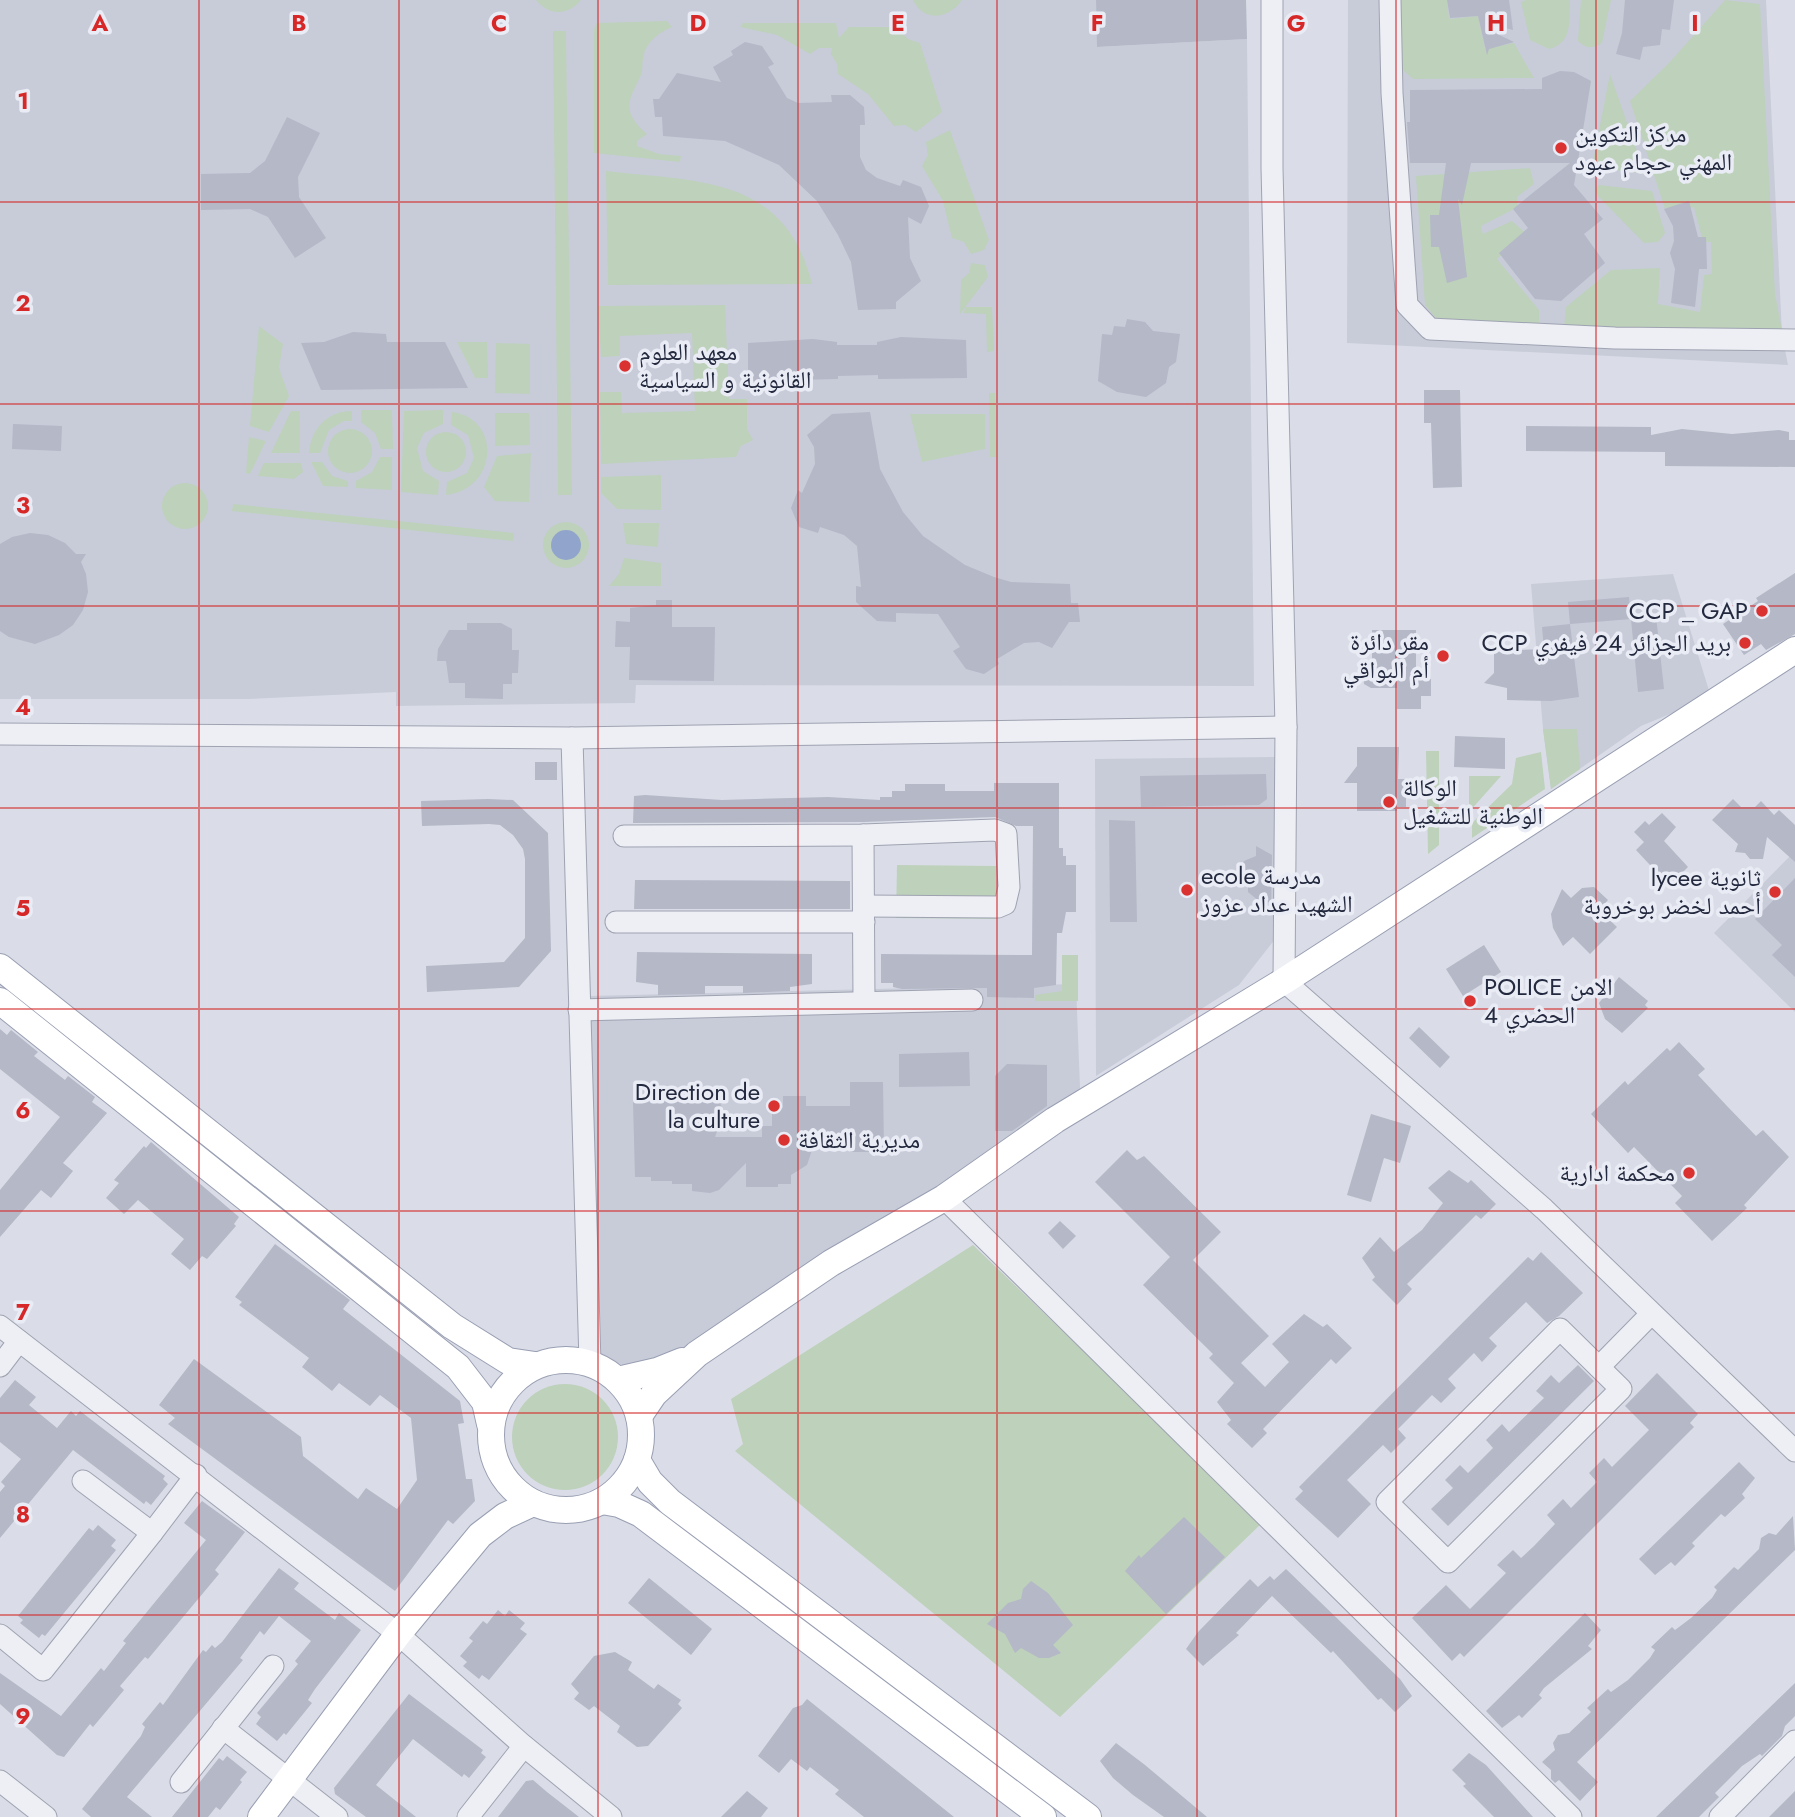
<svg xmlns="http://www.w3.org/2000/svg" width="1795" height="1817" viewBox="0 0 1795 1817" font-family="Jost,'Noto Naskh Arabic',sans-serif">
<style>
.built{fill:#c8ccd9}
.green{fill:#bdd1bb}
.water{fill:#91a4cb}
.building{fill:#b4b8c7}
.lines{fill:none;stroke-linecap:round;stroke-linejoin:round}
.minor-casing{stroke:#9fa3b1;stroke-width:23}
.major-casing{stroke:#999fb3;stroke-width:28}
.minor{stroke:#edeff5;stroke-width:21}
.major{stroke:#fff;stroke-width:26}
.grid{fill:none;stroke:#d62828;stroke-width:2;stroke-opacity:0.55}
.poi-dot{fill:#da3231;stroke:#eaecf5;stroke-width:2.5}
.labels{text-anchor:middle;stroke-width:7;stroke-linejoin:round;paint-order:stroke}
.poi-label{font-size:24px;fill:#23293e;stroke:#eaecf5;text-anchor:start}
.grid-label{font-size:23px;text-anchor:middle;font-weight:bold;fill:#d62828;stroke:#eaecf5;stroke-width:7;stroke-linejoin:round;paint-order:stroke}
</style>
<rect width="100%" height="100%" fill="#dadde7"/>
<g class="built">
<path d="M0 0H1096L1098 47 1247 39 1254 686 636 685 635 703 396 706V692L249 699H0Z"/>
<path d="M1348 0H1766L1782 334 1788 365 1347 343Z"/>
<path d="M1673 574 1711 697 1641 726 1551 789 1543 729 1531 584Z"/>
<path d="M1280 757 1279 934 1239 985 1096 1076 1095 759Z"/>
<path d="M1795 851V1012L1714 933Z"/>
<path d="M1076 984 1081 1113 654 1394 627 1367 594 1352 590 996Z"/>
</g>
<g class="green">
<path d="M536 0H581C568 16 549 16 536 0Z"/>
<path d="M913 0H962C949 19 924 23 913 0Z"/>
<path d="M1400 0H1447L1449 19 1478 16 1485 49 1514 43 1534 78 1413 79 1402 69Z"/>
<path d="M1526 0H1570C1569 21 1573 43 1549 49L1530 40 1521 2Z"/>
<path d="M1581 0H1611L1602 43C1593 49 1586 49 1578 41Z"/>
<path d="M1725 0 1760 4 1775 294 1782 330 1564 327 1566 307 1611 270 1660 268 1658 304 1700 312 1704 275 1712 274 1711 242H1703L1694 207 1669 214 1666 212 1630 101 1669 63Z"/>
<path d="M667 21 672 27C658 33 645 43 643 59 642 64 643 71 641 75 629 101 620 110 647 134L637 141V146L659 154 681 156 680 162 594 153V29L597 23Z"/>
<path d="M743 23H836L839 38 849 27H896L908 39 920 43 942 112 916 132 905 125 894 126 868 94 838 74 837 64 831 54 832 48H819L810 54 777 35 740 27Z"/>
<path d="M553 31H566L572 495H558Z"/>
<path d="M1610 74 1645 174 1592 167Z"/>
<path d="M950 130 989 240 984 250 971 254 964 242 952 238 943 201 922 166 928 155 926 142Z"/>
<path d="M1530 168 1534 184 1517 197 1518 207 1481 226 1483 234 1512 221 1527 234 1497 259 1539 310V325L1441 324 1425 305 1416 176Z"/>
<path d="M606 171C698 182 785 175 812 284L608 285Z"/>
<path d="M1599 185 1652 191 1665 233 1658 242 1644 243 1597 195 1595 190Z"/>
<path d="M971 263 985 265 988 277 960 314 961 280 969 273Z"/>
<path d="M725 305 729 399H747V429L753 440 741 446 736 457 601 464 600 392H621L622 413 695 411 692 333 620 336V356L601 357 598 306Z"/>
<path d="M966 307H992L994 351 987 352 986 314 963 313Z"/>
<path d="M259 326 283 344 279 368 289 396 269 432 250 426Z"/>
<path d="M457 342H487L488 378H475Z"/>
<path d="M496 343 530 344V394L495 393Z"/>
<path d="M989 393H995L997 457H990Z"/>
<path d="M361 410H392L393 449H381L375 433 361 422Z"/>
<path d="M443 410V424L424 433 417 448 423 471 439 481 438 495 401 492 404 411Z"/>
<path d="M291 411H300V453H271Z"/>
<path d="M352 411V421H344L329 430 320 453H309C311 429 327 411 352 411Z"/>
<path d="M452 412C503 419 497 490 446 495L447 482 467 473 474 458 468 435 451 425Z"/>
<path d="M495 413H529L530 445 495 446Z"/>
<path d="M910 414H985V449L922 462Z"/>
<circle cx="350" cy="451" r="22"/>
<circle cx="446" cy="452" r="20"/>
<path d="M249 437 266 441 250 474 246 473Z"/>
<path d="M531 453 529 502 495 501 484 487 497 456Z"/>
<path d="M380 457H392V490L356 488V481L372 472Z"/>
<path d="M311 462H322L332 476 348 481V487L323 486Z"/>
<path d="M264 463H301L303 472 294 479 258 476Z"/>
<path d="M661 475V510L617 509 601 493V477Z"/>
<circle cx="185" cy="506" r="23"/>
<path d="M233 504 514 533 513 541 232 511Z"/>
<circle cx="566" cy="545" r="23"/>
<path d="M623 523H659L658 547 626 544Z"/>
<path d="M624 558 661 563V586H609L619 574Z"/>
<path d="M1543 729H1577L1580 769 1551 789Z"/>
<path d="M1426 751H1439V845L1428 854Z"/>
<path d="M1541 752 1545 789 1472 838V823L1512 784 1516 758Z"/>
<path d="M1469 776H1501L1469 812Z"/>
<path d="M897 865 996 866V919L896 918Z"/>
<path d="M1062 955H1078V1001H1035V995L1062 991Z"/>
<path d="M973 1245 1262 1523 1060 1717 735 1451 743 1444 731 1399Z"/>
<circle cx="565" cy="1437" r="53"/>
</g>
<circle class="water" cx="566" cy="545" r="15"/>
<g class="building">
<path d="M1096 0H1246L1247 39 1097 47Z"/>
<path d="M1447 0H1509L1513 30 1497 26 1495 33 1514 42 1489 49 1487 55 1478 16 1450 18Z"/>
<path d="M1625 0H1674L1670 30 1662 29 1660 45 1643 47 1640 60 1616 54 1622 33Z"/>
<path d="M745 42 762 46 774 64 768 67 787 98 798 103 832 102 831 95H850L864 107 865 125H860V157L866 170 877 178 900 186 903 180 921 187 929 206 921 224 908 217 910 258 921 281 896 302V309L858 310 851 262 838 235 817 201 779 165 725 141 663 136 662 117H655L653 99H659L677 73 721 82 713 67 733 55 731 51Z"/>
<path d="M1560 71 1574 72 1591 81 1574 185 1603 219 1584 234 1605 263 1561 301 1535 299 1499 253 1528 228 1513 209 1570 163H1471L1462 205 1458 199 1467 277 1447 283 1439 247H1431L1430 215H1439L1446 163H1410L1407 122H1410V90L1542 89V78Z"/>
<path d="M287 117 320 133 298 177 299 197 326 238 295 258 268 217 250 209 201 210V174L250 173 265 161Z"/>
<path d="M1689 201 1698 237H1706L1707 269H1699L1695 307 1671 303 1675 269 1670 253 1674 241 1673 226 1664 209Z"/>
<path d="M1127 319 1145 322 1153 331 1180 334 1176 362 1169 367 1166 383 1146 397 1117 392 1098 381 1102 334 1112 335 1114 326 1125 327Z"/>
<path d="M353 332 386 334 387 342H445L468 388 321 390 301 343 324 342Z"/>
<path d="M901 337 966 340 967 378 878 379V375L838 376V379L748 381V343L813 339 837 342V345H877V342Z"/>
<path d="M1424 390H1460L1462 487 1433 488 1431 423H1424Z"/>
<path d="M870 412 880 469 903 512 923 536 965 565 994 577 1011 582 1070 584 1071 603H1078L1080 622H1069L1052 648 1039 642 1024 643 997 659 999 664 984 674 966 669 953 651 960 647 938 614 896 613V622L877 621 856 602V586L861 587 857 546 844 535 820 527 818 533 799 527 791 508 798 490 802 493 815 464 814 447 807 435 832 414Z"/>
<path d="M13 424 62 426 61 451 12 449Z"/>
<path d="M1526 426 1651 427V435L1682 429 1732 434 1779 430 1789 432V440H1795V467L1665 466V452L1526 451Z"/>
<path d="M30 533 48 535 65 543 76 554H86L81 562 86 574 88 592 83 610 73 625 59 635 35 644 9 637 0 631V544L12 537Z"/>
<path d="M1795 573V634L1766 650 1761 644 1744 655 1723 624 1758 601 1756 598Z"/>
<path d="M1629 597 1631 619 1570 624 1568 602Z"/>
<path d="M656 600H672V627H715L714 681 629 680 630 647H615L616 621 630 622V608L656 605Z"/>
<path d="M1656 616 1664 689 1638 692 1631 619Z"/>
<path d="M467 623H501L512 629V650H519L518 673H512V684H503V699L465 698V683H449L446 661H437L438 649 449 630H467Z"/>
<path d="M1570 624 1579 697 1551 701 1507 700V688L1484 683 1494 673V651L1544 649 1542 627Z"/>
<path d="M1372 630H1416V679H1431V696H1421V709H1397V688H1371L1364 684 1363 673 1372 665Z"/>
<path d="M1455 736 1505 738V769L1454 767Z"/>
<path d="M1357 747H1399L1398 779H1406V807H1397V811H1357V783H1344L1357 766Z"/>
<rect x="535" y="762" width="22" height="18"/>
<path d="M1266 774 1267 799 1259 805 1141 807 1140 776Z"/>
<path d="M994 783H1059V848H1063V856H1066V865H1076V912H1066L1062 933H1057L1056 985 1034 988V998L987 997V988L902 989 893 987V983H881V954L1032 955 1033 826H1016L995 817 863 822 633 823 634 796 645 795 722 800 828 797 880 800V797H892V791H905V784H945V791H994Z"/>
<path d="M488 799 513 800 548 833 551 951 519 987 427 992 426 966 504 962 525 938V859L523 849 513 835 500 825 489 824 422 826 421 801Z"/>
<path d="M1733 799 1741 807H1755L1761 801 1774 815 1779 810 1795 825V862L1767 837 1763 859H1750L1745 853 1735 852 1738 844 1712 820Z"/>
<path d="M1662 813 1676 827 1664 841 1688 867 1672 883 1666 876 1663 879 1636 850 1644 842 1634 832 1645 821 1649 825Z"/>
<path d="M1109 820 1135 821 1137 922H1110Z"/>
<path d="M1256 846 1272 855 1271 911 1248 892V884L1240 875V867L1244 861 1256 856Z"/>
<path d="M1795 878V977L1772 955 1782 945 1755 919Z"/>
<path d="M635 880 850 881V909H634Z"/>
<path d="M1594 887 1608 900 1599 910 1617 927 1590 954 1573 937 1563 946 1553 928 1551 914 1562 889 1571 898 1582 888Z"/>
<path d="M1484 945 1501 972 1463 996 1446 969Z"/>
<path d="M637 952 812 954V984L790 987V991L743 993V986H705V994L658 995V985L636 982Z"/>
<path d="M1619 977 1648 1001 1645 1005 1648 1008 1622 1033 1605 1019 1599 1003Z"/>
<path d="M1419 1027 1450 1057 1440 1068 1409 1038Z"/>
<path d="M0 1029 7 1035 11 1030 38 1052 34 1056 65 1080 68 1076 95 1097 92 1102 107 1113 63 1163 73 1171 51 1198 41 1190 0 1237V1190L60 1117 0 1069Z"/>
<path d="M1679 1042 1705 1069 1698 1075 1727 1106 1756 1136 1763 1130 1789 1157 1744 1205 1747 1208 1712 1241 1675 1203 1682 1196 1634 1147 1628 1153 1591 1114 1625 1081 1628 1085 1667 1048 1670 1051Z"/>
<path d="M969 1052 970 1086 899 1087V1054Z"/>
<path d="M1007 1064 1047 1065V1106L1012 1131H995V1076Z"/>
<path d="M850 1082H883L884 1152H850V1141L814 1144 807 1165 791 1175V1184H778V1187H746V1163L719 1190 710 1193 692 1191V1184H672V1181H651V1177H635L633 1102 713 1099 720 1103 724 1111 715 1137H762V1126H772V1108H783V1096H806V1106H850Z"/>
<path d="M1371 1114 1411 1126 1400 1163 1384 1158 1371 1202 1347 1195Z"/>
<path d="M151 1142 239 1217 234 1224 236 1226 207 1259 202 1256 190 1270 171 1254 184 1239 138 1200 124 1214 106 1198 119 1183 114 1180 144 1146 146 1148Z"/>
<path d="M1127 1150 1137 1160 1144 1156 1221 1232 1193 1260 1269 1336 1241 1363 1265 1387 1289 1362 1272 1344 1304 1314 1323 1327 1327 1324 1352 1348 1336 1364 1331 1359 1263 1429 1267 1433 1252 1448 1227 1424 1231 1420 1217 1402 1234 1383 1209 1358 1213 1354 1143 1285 1170 1257 1095 1182Z"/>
<path d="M1449 1170 1468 1183 1471 1180 1496 1204 1481 1219 1476 1215 1407 1284 1412 1289 1397 1305 1372 1280 1375 1277 1362 1258 1380 1237 1394 1252 1422 1230 1443 1203 1428 1188Z"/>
<path d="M1060 1221 1076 1236 1063 1249 1048 1233Z"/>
<path d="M275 1244 350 1300 343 1309 460 1401 464 1423 458 1424 466 1479H472L475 1501 453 1524 448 1520 395 1591 168 1424 175 1418 159 1405 194 1359 301 1437 303 1456 358 1499 366 1488 397 1509 417 1480 411 1418 380 1395 370 1406 339 1383 332 1391 302 1367 309 1358 239 1305 242 1302 235 1297Z"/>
<path d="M1541 1252 1583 1293 1559 1316 1547 1323 1526 1302 1489 1338 1497 1346 1482 1362 1474 1353 1448 1379 1456 1388 1441 1403 1432 1395 1398 1429 1406 1438 1391 1453 1383 1445 1347 1480 1371 1504 1338 1538 1295 1499 1303 1491 1299 1487 1528 1257 1533 1261Z"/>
<path d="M1578 1365 1594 1381 1448 1526 1431 1509 1453 1488 1445 1480 1460 1465 1468 1473 1493 1448 1486 1440 1502 1424 1509 1432 1544 1398 1536 1391 1551 1375 1559 1383Z"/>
<path d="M1657 1373 1698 1414 1690 1423 1694 1427 1464 1657 1460 1653 1452 1661 1412 1618 1446 1585 1470 1609 1506 1573 1497 1565 1513 1550 1521 1558 1534 1546 1555 1524 1547 1515 1563 1499 1571 1508 1597 1482 1589 1473 1604 1458 1612 1467 1649 1430 1625 1406Z"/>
<path d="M15 1380 36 1397 29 1405 57 1428 71 1411 76 1416 80 1411 165 1476 163 1479 168 1484 151 1505 146 1501 144 1504 73 1450 0 1538V1492L5 1486 1 1482 21 1459 0 1442V1398Z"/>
<path d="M1739 1462 1755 1478 1742 1494 1745 1498 1725 1517 1721 1514 1692 1543 1695 1546 1675 1566 1671 1562 1655 1575 1639 1559Z"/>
<path d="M202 1501 245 1532 215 1570 219 1574 148 1659 145 1657 120 1686 124 1690 93 1727 90 1724 64 1757 57 1755 0 1704V1673L61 1716 101 1668 104 1671 126 1643 123 1641 206 1540 184 1523Z"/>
<path d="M1793 1516 1795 1550 1577 1762 1598 1782 1580 1801 1559 1780 1555 1783 1551 1779V1770L1542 1762 1555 1750 1553 1743 1558 1735 1569 1733 1591 1712 1587 1708 1608 1689 1611 1692 1628 1680 1650 1658 1655 1650 1651 1647 1672 1627 1675 1630 1691 1618 1712 1598 1717 1590 1714 1587 1734 1567 1738 1570 1759 1549 1761 1538 1769 1533 1776 1535Z"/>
<path d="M1184 1517 1225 1557 1166 1614 1125 1571 1139 1555 1141 1558Z"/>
<path d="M98 1525 116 1540 111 1546 116 1550 45 1636 42 1634 39 1638 20 1623 23 1620 18 1616 89 1528 93 1531Z"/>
<path d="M279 1568 299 1583 294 1589 319 1608 335 1620 339 1613 361 1630 315 1689 308 1700 312 1703 286 1735 284 1733 277 1741 256 1724 261 1717 257 1713 298 1664 295 1661 311 1641 279 1616 264 1635 260 1631 240 1658 243 1660 127 1797 152 1817H91L82 1809 141 1736 145 1727 142 1724 160 1702 163 1705 203 1650 206 1652 212 1645 215 1648 222 1642Z"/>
<path d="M1286 1569 1400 1679 1412 1696 1395 1712 1381 1698 1378 1700 1333 1651 1331 1653 1272 1596 1236 1633 1239 1635 1203 1666 1186 1649 1198 1632 1250 1579 1258 1587 1270 1576 1274 1580Z"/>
<path d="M649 1578 712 1629 691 1655 628 1603Z"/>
<path d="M1031 1581 1048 1593 1073 1625 1053 1645 1061 1653 1049 1658H1039L1021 1648 1015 1653 1005 1634 987 1624 1008 1603 1021 1599 1023 1589Z"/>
<path d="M498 1610 505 1616 509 1610 525 1623 520 1629 527 1634 489 1680 482 1675 479 1679 463 1666 467 1662 460 1656 473 1641 469 1638 483 1621 487 1624Z"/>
<path d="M1585 1613 1601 1630 1588 1646 1592 1649 1544 1688 1539 1695 1542 1698 1522 1718 1519 1715 1502 1728 1486 1711Z"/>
<path d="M615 1652 632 1662 628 1670 654 1689 658 1684 681 1700 678 1704 682 1708 648 1746 637 1747 617 1732 620 1726 594 1706 589 1710 574 1699 579 1693 571 1684 594 1656Z"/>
<path d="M1795 1683V1716L1785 1726 1782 1736 1762 1756 1760 1754 1742 1766 1715 1793 1719 1797 1699 1817H1656Z"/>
<path d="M409 1694 483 1750 481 1753 486 1757 469 1778 464 1774 462 1777 413 1739 376 1785 416 1817H366L335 1794 334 1788Z"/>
<path d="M807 1699 862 1743 954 1817H864L835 1794 839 1790 810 1767 807 1771 791 1759 779 1773 758 1756 793 1708 802 1705Z"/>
<path d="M1116 1743 1145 1765 1207 1817H1164L1133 1795 1113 1778 1100 1761Z"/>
<path d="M1469 1753 1486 1765 1533 1817H1494L1463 1786 1466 1784 1452 1770Z"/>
<path d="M227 1756 247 1772 240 1780 242 1782 220 1810 216 1807 208 1817H172L219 1758 223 1761Z"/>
<path d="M533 1780 547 1792 579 1817H498L526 1781Z"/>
<path d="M747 1791 768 1808 761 1817H721Z"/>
<path d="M1795 1791V1817H1769Z"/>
</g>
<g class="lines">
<g class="minor-casing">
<g id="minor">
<path d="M1272 0V168L1286 727 1284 981 1544 1209 1795 1451"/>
<path d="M1390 0 1392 93 1407 305 1430 329 1615 338 1795 340"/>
<path d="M0 734 572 738 1286 727"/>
<path d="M572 738 590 1363"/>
<path d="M863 835 864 1002"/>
<path d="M624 836 863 835 995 830 1006 834 1009 887 1005 904 998 907 864 906"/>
<path d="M616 922H864"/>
<path d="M579 1010 972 1000"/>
<path d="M944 1198 1571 1817"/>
<path d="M0 1326 398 1634 524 1746 611 1817"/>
<path d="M1560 1329 1621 1389 1448 1562 1387 1502Z"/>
<path d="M0 1366 19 1341"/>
<path d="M1599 1367 1651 1314"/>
<path d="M152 1533 196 1475"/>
<path d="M0 1635 43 1670 152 1533 83 1481"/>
<path d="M223 1728 337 1817"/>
<path d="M0 1781 46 1817"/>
<path d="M181 1782 273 1666"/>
<path d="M468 1817 524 1746"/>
<path d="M1720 1817 1795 1741"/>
</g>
</g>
<g class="major-casing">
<g id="major">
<path d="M0 967 452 1326 508 1361 535 1365"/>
<path d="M0 1001 458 1367 485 1402 490 1424"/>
<circle cx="566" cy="1435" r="75"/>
<path d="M618 1380 657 1371 682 1361"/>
<path d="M639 1416 654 1394 697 1354 831 1263 944 1198 1055 1120 1284 981 1795 650"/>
<path d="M637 1460 650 1482 670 1502 1088 1817"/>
<path d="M602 1501 619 1504 641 1514 1043 1817"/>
<path d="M261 1817 398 1634 480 1535 505 1516 533 1503"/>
</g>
</g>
<use href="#minor" class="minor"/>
<use href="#major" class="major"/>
</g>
<path class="grid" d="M199 0V1817M399 0V1817M598 0V1817M798 0V1817M997 0V1817M1197 0V1817M1396 0V1817M1596 0V1817M0 202H1795M0 404H1795M0 606H1795M0 808H1795M0 1009H1795M0 1211H1795M0 1413H1795M0 1615H1795"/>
<g class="poi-dot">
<circle cx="1561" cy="148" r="7"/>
<circle cx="625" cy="366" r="7"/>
<circle cx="1762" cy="611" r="7"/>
<circle cx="1745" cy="643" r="7"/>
<circle cx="1443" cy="656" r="7"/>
<circle cx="1389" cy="802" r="7"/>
<circle cx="1187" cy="890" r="7"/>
<circle cx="1775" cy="892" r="7"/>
<circle cx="1470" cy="1001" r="7"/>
<circle cx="774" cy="1106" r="7"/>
<circle cx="784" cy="1140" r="7"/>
<circle cx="1689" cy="1173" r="7"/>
</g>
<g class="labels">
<g class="poi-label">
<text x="1575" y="142">مركز التكوين<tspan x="1575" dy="28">المهني حجام عبود</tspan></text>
<text x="639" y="360">معهد العلوم<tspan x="639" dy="28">القانونية و السياسية</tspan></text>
<text x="1748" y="619" text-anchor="end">CCP _ GAP</text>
<text x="1429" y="650" text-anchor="end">مقر دائرة<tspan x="1429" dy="28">أم البواقي</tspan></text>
<text x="1731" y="651" text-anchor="end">CCP بريد الجزائر 24 فيفري</text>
<text x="1403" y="796">الوكالة<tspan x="1403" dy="28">الوطنية للتشغيل</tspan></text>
<text x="1201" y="884">ecole مدرسة<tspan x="1201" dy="28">الشهيد عداد عزوز</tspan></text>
<text x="1761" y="886" text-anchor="end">lycee ثانوية<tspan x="1761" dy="28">أحمد لخضر بوخروبة</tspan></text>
<text x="1484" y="995">POLICE الامن<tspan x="1484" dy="28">الحضري 4</tspan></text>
<text x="760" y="1100" text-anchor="end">Direction de<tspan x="760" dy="28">la culture</tspan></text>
<text x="798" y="1148">مديرية الثقافة</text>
<text x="1675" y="1181" text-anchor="end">محكمة ادارية</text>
</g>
</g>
<g class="grid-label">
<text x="100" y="31">A</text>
<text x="299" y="31">B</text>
<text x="499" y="31">C</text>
<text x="698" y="31">D</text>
<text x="898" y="31">E</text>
<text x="1097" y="31">F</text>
<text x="1296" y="31">G</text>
<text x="1496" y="31">H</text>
<text x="1695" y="31">I</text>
<text x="23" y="109">1</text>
<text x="23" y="311">2</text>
<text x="23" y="513">3</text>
<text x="23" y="715">4</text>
<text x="23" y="916">5</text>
<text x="23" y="1118">6</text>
<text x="23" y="1320">7</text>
<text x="23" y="1522">8</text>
<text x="23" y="1724">9</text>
</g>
</svg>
